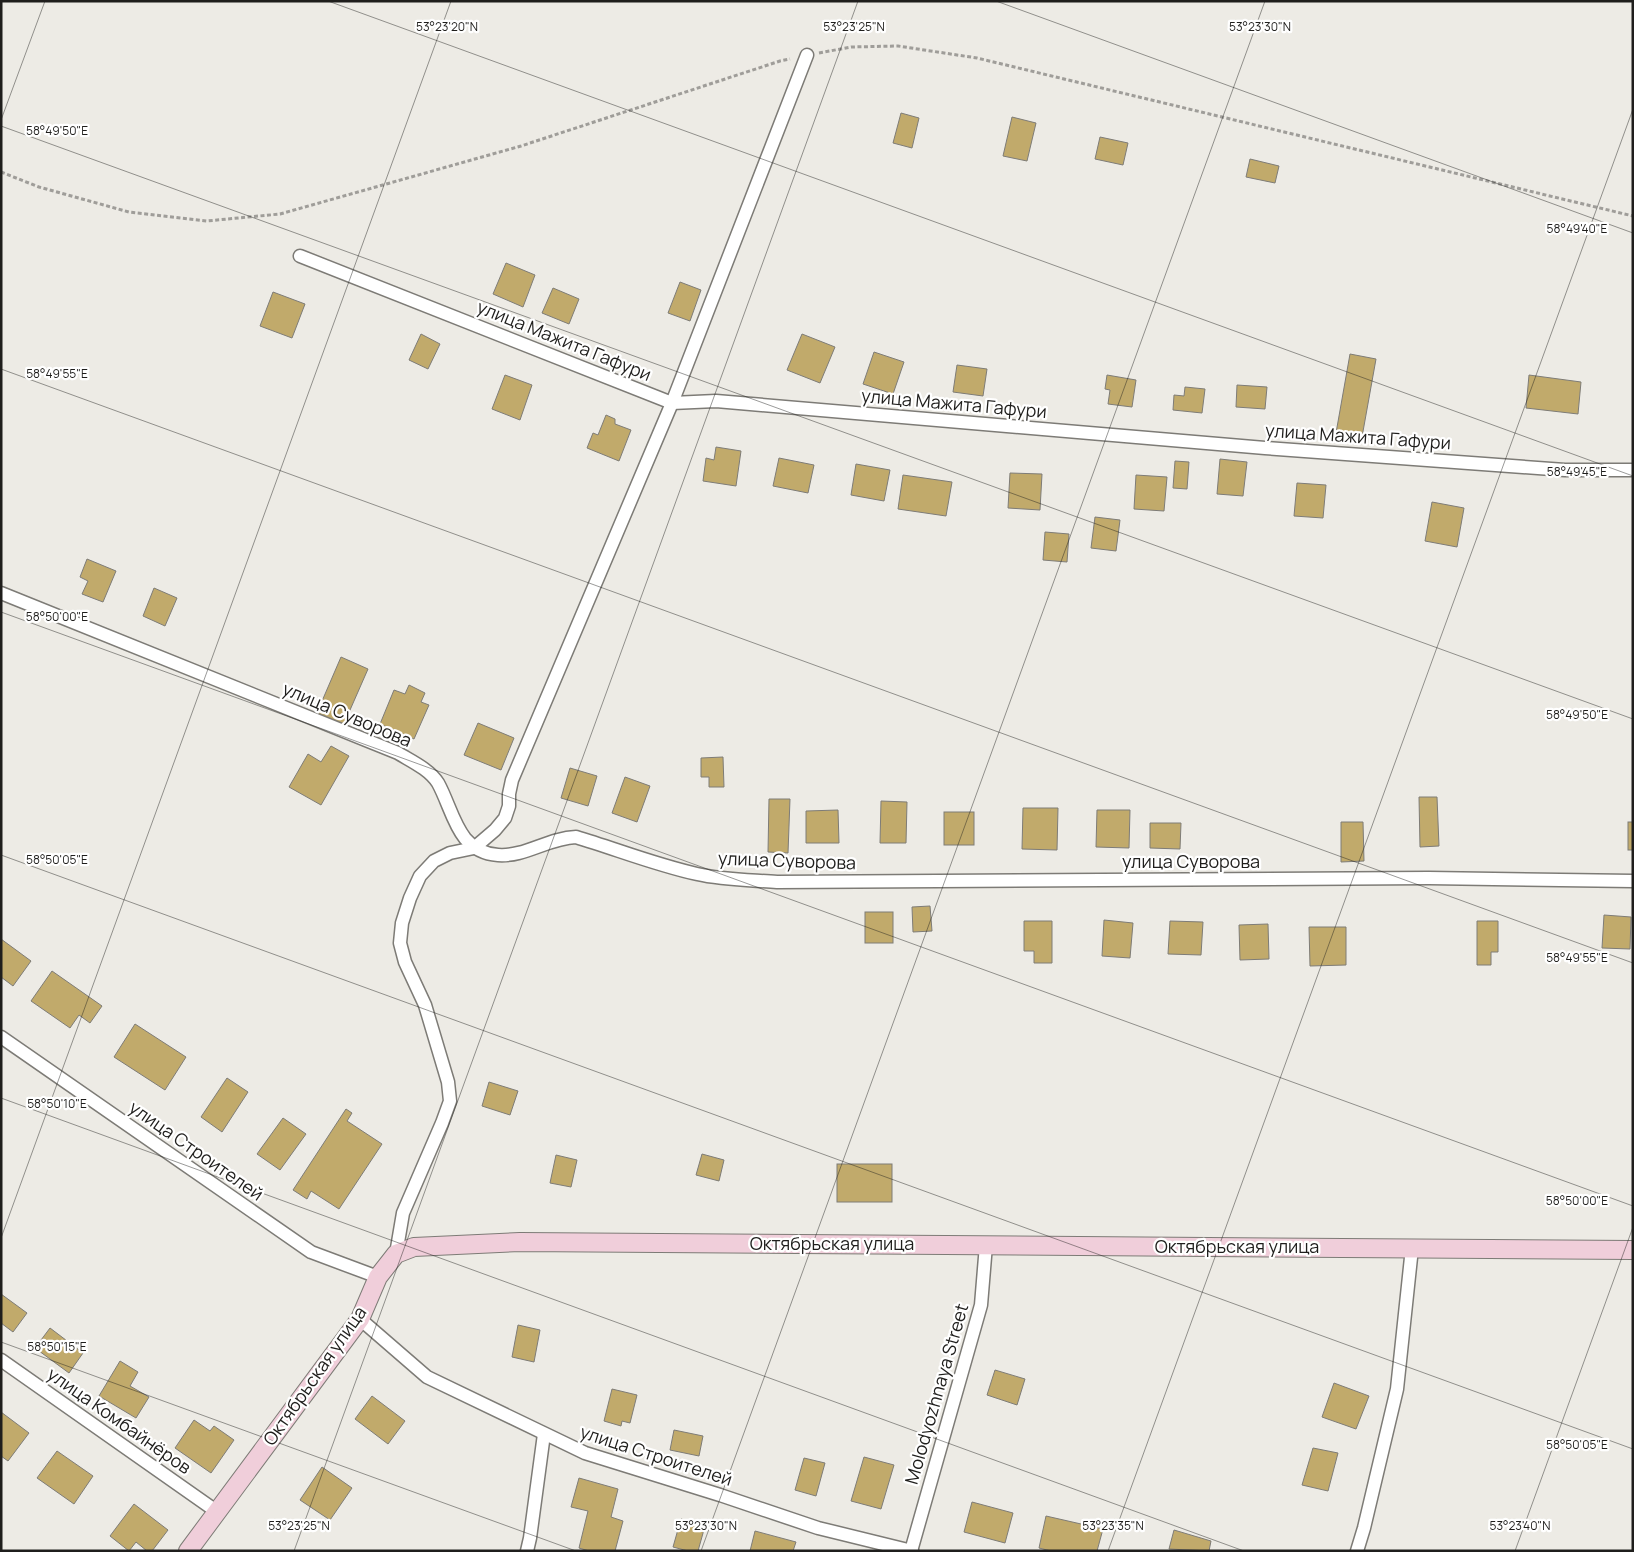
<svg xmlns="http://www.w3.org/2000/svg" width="1634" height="1552" viewBox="0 0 1634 1552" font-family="Manrope,sans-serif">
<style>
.building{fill:#c1aa6b;stroke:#7e7c77}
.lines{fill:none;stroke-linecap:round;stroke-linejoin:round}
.street-casing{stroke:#7d7b76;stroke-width:15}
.secondary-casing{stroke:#7d7b76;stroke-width:20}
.path{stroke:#9f9d99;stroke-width:3;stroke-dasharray:4 2.5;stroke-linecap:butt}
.street{stroke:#fff;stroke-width:12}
.secondary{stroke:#f0ceda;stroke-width:18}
.ticks{fill:none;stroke:#1f1e1c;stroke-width:1;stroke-opacity:0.45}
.labels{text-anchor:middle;stroke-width:4.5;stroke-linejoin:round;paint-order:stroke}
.street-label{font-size:18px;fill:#1f1e1c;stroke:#fff}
.ticks-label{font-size:12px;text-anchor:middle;fill:#1f1e1c;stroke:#fff;stroke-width:4.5;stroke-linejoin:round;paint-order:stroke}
</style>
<rect width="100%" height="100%" fill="#edebe5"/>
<g class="building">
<path d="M901 113 919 118 912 148 893 143Z"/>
<path d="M1012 117 1036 123 1027 161 1003 156Z"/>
<path d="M1100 137 1128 143 1123 165 1095 159Z"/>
<path d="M1250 159 1279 166 1275 183 1246 177Z"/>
<path d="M506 263 535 275 523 307 493 294Z"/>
<path d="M680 282 701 290 690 321 668 313Z"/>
<path d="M553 288 579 299 569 324 542 313Z"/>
<path d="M273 292 305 304 292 338 260 326Z"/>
<path d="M421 334 440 344 428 369 409 360Z"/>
<path d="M802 334 835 347 820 383 787 370Z"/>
<path d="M874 352 904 362 893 394 863 384Z"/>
<path d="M1350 354 1376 359 1362 437 1336 433Z"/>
<path d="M957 365 987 369 983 396 953 392Z"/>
<path d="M505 375 532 385 520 420 492 409Z"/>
<path d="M1107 375 1136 380 1132 407 1108 404 1110 390 1105 389Z"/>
<path d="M1529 375 1581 382 1578 414 1526 408Z"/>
<path d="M1237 385 1267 387 1265 409 1236 407Z"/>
<path d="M1185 387 1205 389 1202 413 1173 410 1174 395 1184 396Z"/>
<path d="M606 415 615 419V424L631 430 619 461 587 448 593 433 598 435Z"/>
<path d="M716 447 741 451 736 486 703 481 706 458 714 460Z"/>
<path d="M779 458 814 465 808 493 773 486Z"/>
<path d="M1220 459 1247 462 1243 496 1217 494Z"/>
<path d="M1175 461 1189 462 1187 489 1173 488Z"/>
<path d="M856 464 890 470 884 501 851 495Z"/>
<path d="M1010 473 1042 474 1040 510 1008 508Z"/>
<path d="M903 475 952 482 946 516 898 509Z"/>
<path d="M1136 475 1167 477 1164 511 1134 509Z"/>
<path d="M1297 483 1326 485 1323 518 1294 516Z"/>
<path d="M1432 502 1464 508 1457 547 1425 541Z"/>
<path d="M1095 517 1120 520 1116 551 1091 548Z"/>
<path d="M1045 532 1069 534 1067 562 1043 560Z"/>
<path d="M87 559 116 571 103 602 82 594 88 581 80 577Z"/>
<path d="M154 588 177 598 165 626 143 616Z"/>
<path d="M341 657 368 669 343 726 316 715Z"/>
<path d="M409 685 425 693 421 702 429 705 414 739 380 724 394 690 405 694Z"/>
<path d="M478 723 514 738 501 770 464 755Z"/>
<path d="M331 746 349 756 321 805 289 787 308 754 321 762Z"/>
<path d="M723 757 724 787H709V777H701V758Z"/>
<path d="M570 768 597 776 588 806 561 798Z"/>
<path d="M625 777 650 786 637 822 612 813Z"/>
<path d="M1419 797H1437L1439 846 1420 847Z"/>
<path d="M769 799H790L788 853 768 852Z"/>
<path d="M881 801 907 802 906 843H880Z"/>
<path d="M1023 808H1058L1057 850 1022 849Z"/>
<path d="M838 810 839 843H806V811Z"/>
<path d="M1097 810H1130L1129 848 1096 847Z"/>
<rect x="944" y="812" width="30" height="33"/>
<path d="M1341 822H1363L1364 861 1341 862Z"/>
<rect x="1628" y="822" width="5" height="28"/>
<path d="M1150 823H1181L1180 849 1150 848Z"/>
<path d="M930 906 932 931 913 932 912 907Z"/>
<rect x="865" y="912" width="28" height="31"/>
<path d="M1604 915 1631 917 1630 949 1602 948Z"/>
<path d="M1104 920 1133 923 1130 958 1102 956Z"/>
<path d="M1024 921H1052V963H1034V951H1024Z"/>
<path d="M1170 921 1203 922 1201 955 1168 954Z"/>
<path d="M1477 921H1498V952H1491V965H1477Z"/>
<path d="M1268 924 1269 959 1240 960 1239 925Z"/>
<path d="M1309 927H1346V965L1310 966Z"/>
<path d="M1 939 31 961 13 986 1 977Z"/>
<path d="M52 971 102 1006 90 1023 79 1015 70 1028 31 1001Z"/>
<path d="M135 1024 186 1057 165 1090 114 1057Z"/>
<path d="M227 1078 248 1092 222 1132 201 1117Z"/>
<path d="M489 1082 518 1091 510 1115 482 1106Z"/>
<path d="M346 1109 352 1113 347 1121 382 1144 339 1209 311 1191 307 1199 293 1190Z"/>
<path d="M283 1118 306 1134 280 1170 257 1154Z"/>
<path d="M702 1154 724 1160 719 1181 696 1175Z"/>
<path d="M556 1155 577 1160 571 1187 550 1183Z"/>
<rect x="837" y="1164" width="55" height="38"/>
<path d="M1 1294 27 1313 13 1332 1 1323Z"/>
<path d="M518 1325 540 1330 534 1362 512 1357Z"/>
<path d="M50 1328 83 1353 69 1373 35 1348Z"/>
<path d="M120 1361 138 1372 130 1386 149 1397 136 1418 99 1396Z"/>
<path d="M995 1370 1025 1379 1017 1405 987 1395Z"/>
<path d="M1334 1383 1369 1396 1356 1429 1322 1417Z"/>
<path d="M612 1389 637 1395 630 1423 622 1421 621 1426 604 1421Z"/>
<path d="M372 1396 405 1421 388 1444 355 1419Z"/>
<path d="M1 1412 29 1433 8 1461 1 1456Z"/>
<path d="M194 1420 210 1431 214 1426 234 1440 211 1473 175 1448Z"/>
<path d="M674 1430 703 1436 699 1456 670 1450Z"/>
<path d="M1313 1448 1338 1453 1328 1491 1302 1485Z"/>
<path d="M57 1451 93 1476 74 1504 37 1478Z"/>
<path d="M864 1457 894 1465 881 1509 851 1501Z"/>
<path d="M804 1458 825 1463 816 1496 795 1490Z"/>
<path d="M322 1467 352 1488 330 1520 300 1500Z"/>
<path d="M579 1478 618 1489 611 1517 623 1521 615 1551H589L579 1548 588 1511 571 1507Z"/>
<path d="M972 1502 1013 1513 1005 1543 964 1532Z"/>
<path d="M134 1504 168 1530 152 1551H147L136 1542 129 1551 110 1536Z"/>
<path d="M1046 1516 1103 1529 1097 1551H1051L1039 1548Z"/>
<path d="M681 1519 705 1526 698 1551H688L673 1547Z"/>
<path d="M1174 1530 1211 1541 1209 1551 1169 1549Z"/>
<path d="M755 1531 796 1542 793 1551H750Z"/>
</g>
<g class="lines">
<g class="street-casing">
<g id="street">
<path d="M300 256 672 403 716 401 1265 448 1565 470H1633"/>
<path d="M1 593 398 753C411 761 429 769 438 783 454 812 457 852 498 855 525 857 548 838 576 837 616 849 656 865 697 874 723 880 751 880 777 882L1429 878 1633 881"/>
<path d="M1 1037 311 1252 378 1277"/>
<path d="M396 1254 403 1213 442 1123 450 1101 448 1082 425 1005 405 962 400 943 402 923 410 898 420 876 434 861 450 853 474 848 495 830 505 818 509 806V794L512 780 672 403 807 55"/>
<path d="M360 1319 427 1377 585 1453 720 1495 818 1528 912 1551"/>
<path d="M1 1360 216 1511"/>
<path d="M527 1551 530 1538 544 1434"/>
<path d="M911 1551 981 1305 986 1245"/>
<path d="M1357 1551 1364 1528 1397 1389 1412 1248"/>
</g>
</g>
<g class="secondary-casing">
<path id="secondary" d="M188 1551 360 1319 378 1277 396 1254 414 1247 520 1242 1633 1250"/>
</g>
<g class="path">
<path d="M819 53 851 47 898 46 977 58 1633 216"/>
<path d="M1 172 39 187 129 212 207 221 280 214 521 146 780 61 790 59"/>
</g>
<use href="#street" class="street"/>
<use href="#secondary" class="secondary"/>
</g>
<path class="ticks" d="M328 1 1633 476M996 1 1633 233M1 120 45 1M1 126 1633 719M1 369 1633 963M1 612 1633 1206M1 855 1633 1449M1 1098 1244 1551M1 1238 451 1M1 1342 576 1551M294 1551 858 1M701 1551 1265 1M1108 1551 1633 109M1515 1551 1633 1227"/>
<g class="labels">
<g class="street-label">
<text transform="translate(564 341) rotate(22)" y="6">улица Мажита Гафури</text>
<text transform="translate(954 404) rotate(5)" y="6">улица Мажита Гафури</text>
<text transform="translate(1358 437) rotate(4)" y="6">улица Мажита Гафури</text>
<text transform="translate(347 715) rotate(23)" y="6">улица Суворова</text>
<text transform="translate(787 861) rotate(2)" y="6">улица Суворова</text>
<text x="1191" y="868">улица Суворова</text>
<text transform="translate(196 1151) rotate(35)" y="6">улица Строителей</text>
<text x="832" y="1250">Октябрьская улица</text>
<text x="1237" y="1253">Октябрьская улица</text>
<text transform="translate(315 1376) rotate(-55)" y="6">Октябрьская улица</text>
<text transform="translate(937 1394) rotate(-74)" y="6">Molodyozhnaya Street</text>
<text transform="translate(119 1421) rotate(35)" y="6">улица Комбайнёров</text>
<text transform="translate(656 1456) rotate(18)" y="6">улица Строителей</text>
</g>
</g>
<g class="ticks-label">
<text x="447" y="31">53°23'20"N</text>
<text x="854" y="31">53°23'25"N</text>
<text x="1260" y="31">53°23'30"N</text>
<text x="57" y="135">58°49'50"E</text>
<text x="1577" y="233">58°49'40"E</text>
<text x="57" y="378">58°49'55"E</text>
<text x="1577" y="476">58°49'45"E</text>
<text x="57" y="621">58°50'00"E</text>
<text x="1577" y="719">58°49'50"E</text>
<text x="57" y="864">58°50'05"E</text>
<text x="1577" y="962">58°49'55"E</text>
<text x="57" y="1108">58°50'10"E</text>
<text x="1577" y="1205">58°50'00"E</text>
<text x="57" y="1351">58°50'15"E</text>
<text x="1577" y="1449">58°50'05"E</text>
<text x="299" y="1530">53°23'25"N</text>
<text x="706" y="1530">53°23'30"N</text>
<text x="1113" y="1530">53°23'35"N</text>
<text x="1520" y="1530">53°23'40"N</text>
</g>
<rect width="1634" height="1552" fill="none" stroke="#1f1e1c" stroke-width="5"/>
</svg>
